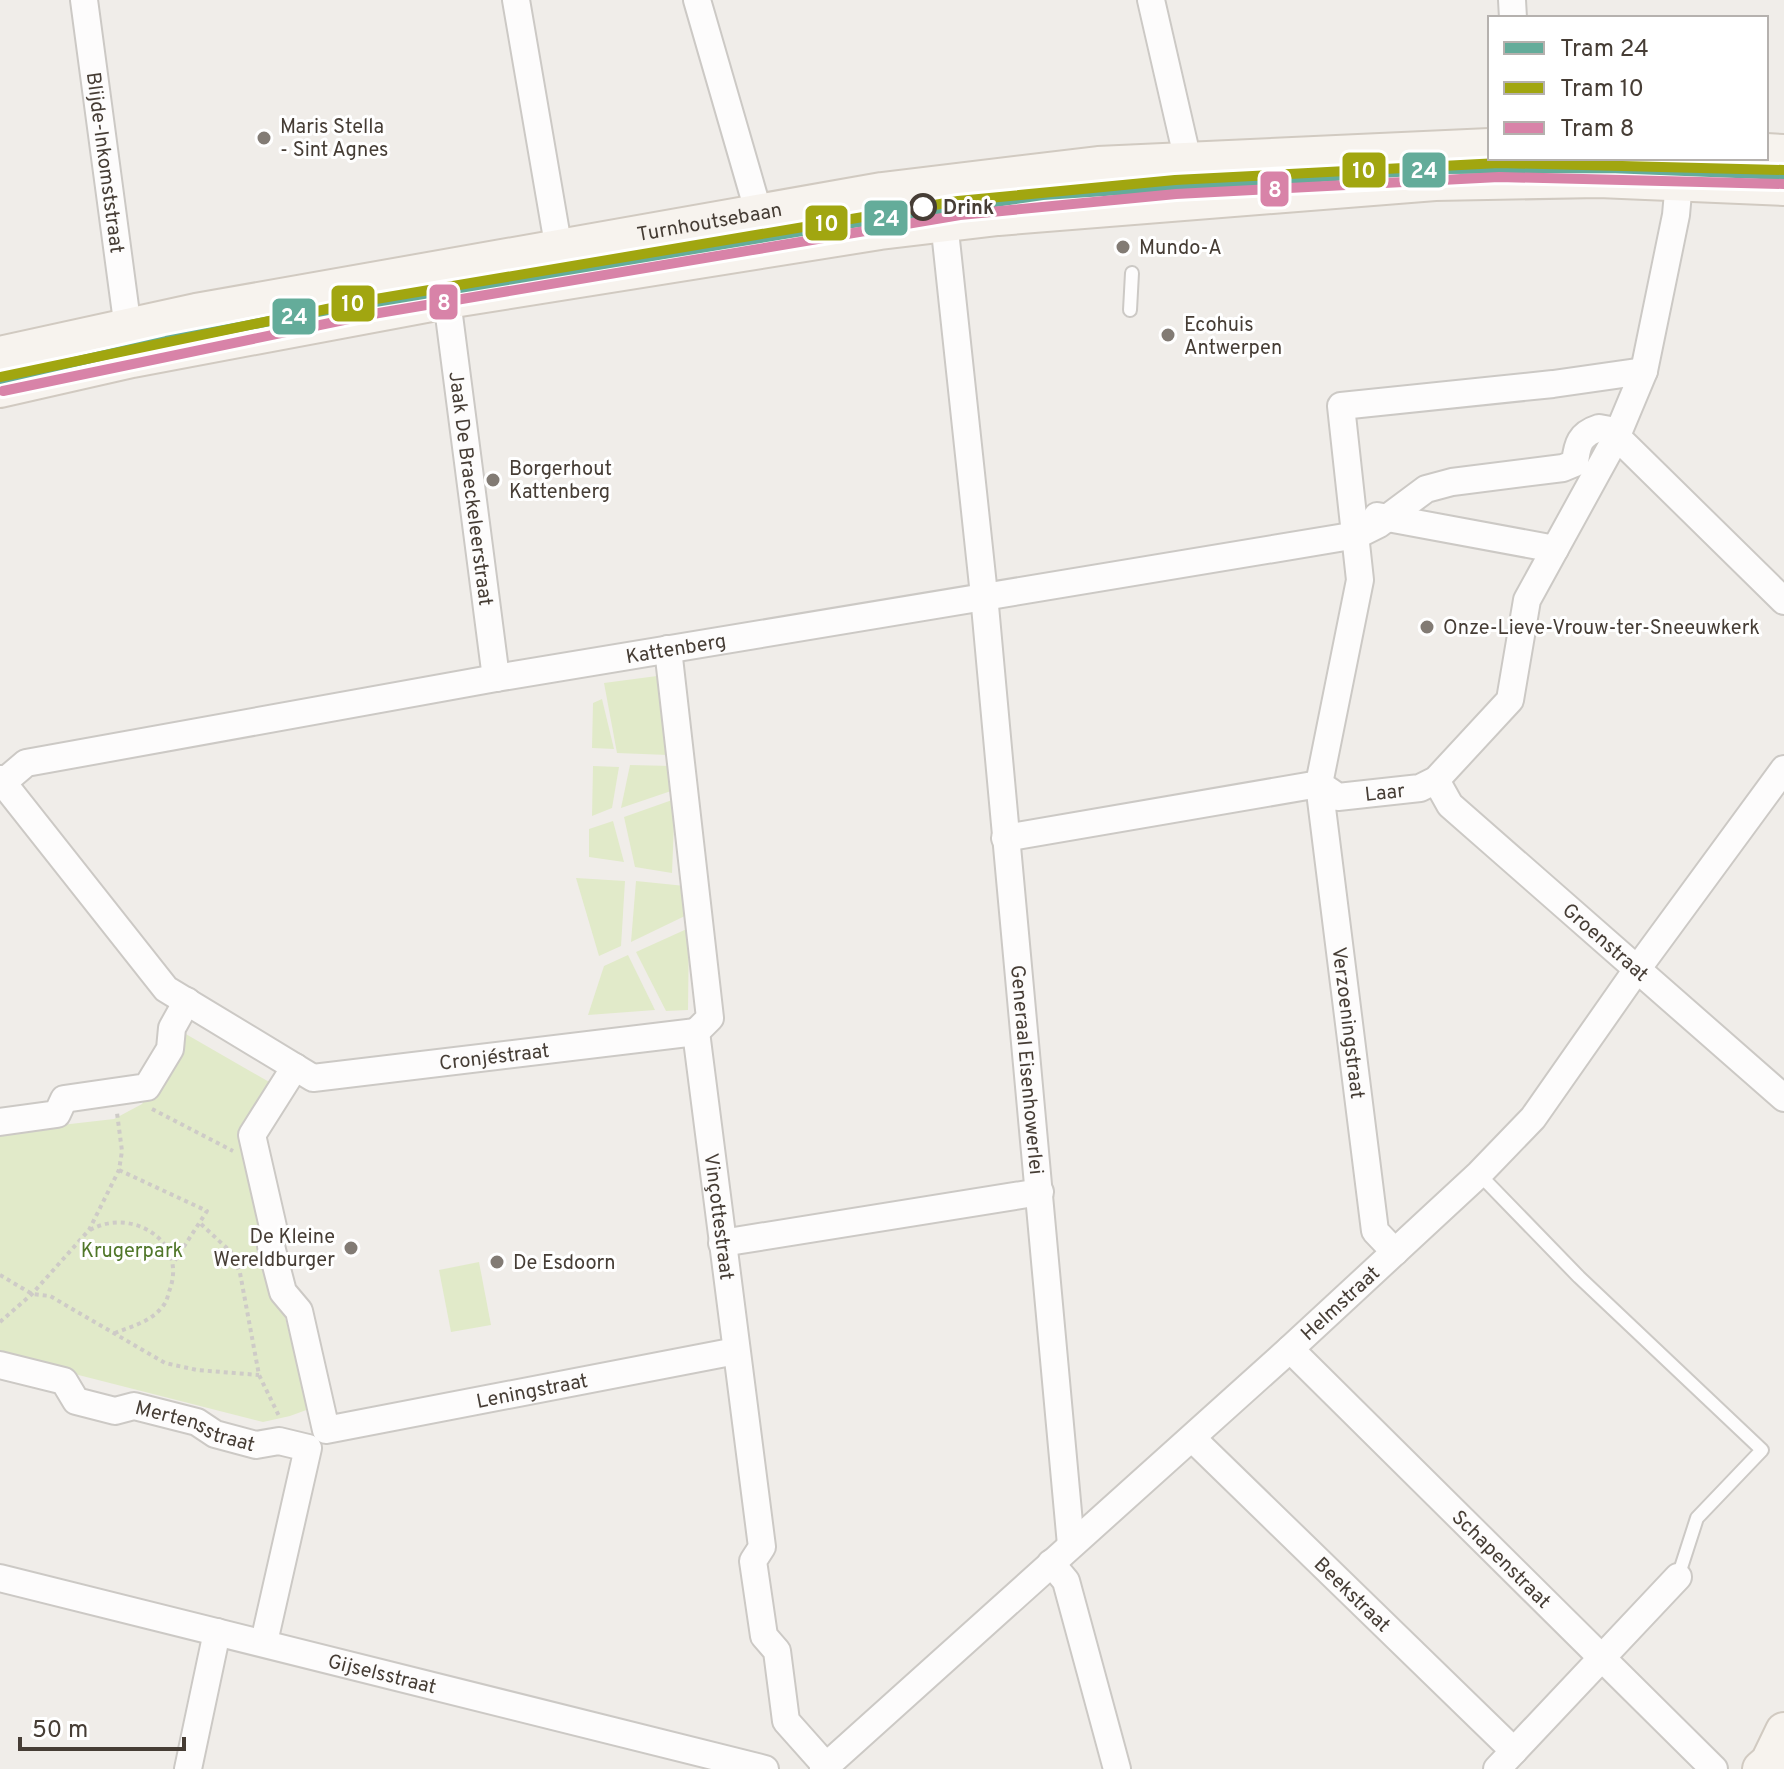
<svg xmlns="http://www.w3.org/2000/svg" width="1784" height="1769" viewBox="0 0 1784 1769" font-family="Overpass,sans-serif">
<style>
.green{fill:#e1eac9}
.lines{fill:none;stroke-linecap:round;stroke-linejoin:round}
.lane-casing{stroke:#ccc9c5;stroke-width:16}
.street-casing{stroke:#ccc9c5;stroke-width:30}
.secondary-casing{stroke:#d1cac1;stroke-width:40}
.path{stroke:#cecbc7;stroke-width:4;stroke-dasharray:4 4;stroke-linecap:butt}
.lane{stroke:#fdfcfc;stroke-width:12}
.street{stroke:#fdfcfc;stroke-width:26}
.secondary{stroke:#f7f3ee;stroke-width:36}
.tram-1-casing{stroke:#fff;stroke-width:16}
.tram-2-casing{stroke:#fff;stroke-width:16}
.tram-3-casing{stroke:#fff;stroke-width:16}
.tram-1{stroke:#64ac9a;stroke-width:10}
.tram-2{stroke:#a1a610;stroke-width:10}
.tram-3{stroke:#d883a8;stroke-width:10}
.poi-dot{fill:#827b74;stroke:#fff;stroke-width:3}
.stop-dot{fill:#fff;stroke:#463d35;stroke-width:4}
.labels{text-anchor:middle;stroke-width:6;stroke-linejoin:round;paint-order:stroke}
.poi-label{font-size:20px;fill:#463d35;stroke:#fff;text-anchor:start}
.street-label{font-size:20px;fill:#463d35;stroke:#fff}
.stop-label{font-size:20px;font-weight:bold;fill:#463d35;stroke:#fff;text-anchor:start}
.park-label{font-size:20px;fill:#507729;stroke:#fff}
.line-badge{stroke:#fff;stroke-width:3}
.badge-label{font-size:22px;text-anchor:middle;font-weight:bold;fill:#fff}
</style>
<rect width="100%" height="100%" fill="#f0ede9"/>
<g class="green">
<path d="M657 676 668 755 617 753 604 683Z"/>
<path d="M602 699 614 749 592 748 593 703Z"/>
<path d="M630 765 672 766 674 790 621 808Z"/>
<path d="M593 766 619 767 612 808 592 816Z"/>
<path d="M675 799 672 873 635 867 624 817Z"/>
<path d="M613 821 624 862 589 857V829Z"/>
<path d="M576 878 625 881 621 946 599 956Z"/>
<path d="M636 881 685 886 689 914 631 942Z"/>
<path d="M689 928 688 1010 666 1011 636 952Z"/>
<path d="M628 955 655 1010 588 1015 604 966Z"/>
<path d="M184 1033 271 1083 238 1137 309 1409 290 1416 263 1422 0 1355V1132L114 1119 142 1104Z"/>
<path d="M479 1262 491 1325 451 1332 439 1270Z"/>
</g>
<g class="lines">
<g class="lane-casing">
<g id="lane">
<path d="M1483 162H1573"/>
<path d="M1611 162 1769 167"/>
<path d="M752 233 1042 189 1197 179"/>
<path d="M1130 310 1132 273"/>
<path d="M1479 1174 1579 1277 1762 1450 1697 1518 1678 1577"/>
</g>
</g>
<g class="street-casing">
<g id="street">
<path id="s1" d="M84 0 130 344"/>
<path d="M516 0 559 250"/>
<path d="M697 0 759 214"/>
<path d="M1151 0 1188 161 1202 185 1220 198"/>
<path d="M1512 0 1513 18"/>
<path id="s2" d="M940 184 984 595 1071 1545"/>
<path id="s3" d="M447 300 496 678"/>
<path d="M1644 371 1676 215 1679 181"/>
<path d="M1377 516 1555 549"/>
<path d="M668 649 710 1018 696 1032"/>
<path id="s4" d="M0 779 166 989 313 1078 696 1032"/>
<path id="s5" d="M1436 780 1450 805 1784 1098"/>
<path id="s6" d="M1319 784 1338 797 1420 788 1436 780 1510 700 1527 600 1616 438 1644 371 1553 384 1341 406 1360 580 1319 784 1375 1231 1395 1252"/>
<path id="s7" d="M0 785 26 763 496 678 1357 535 1379 524 1426 489 1452 482 1563 468 1575 463C1577 444 1580 434 1599 428L1610 430 1784 601"/>
<path d="M1005 838 1319 784"/>
<path id="s8" d="M696 1032 762 1547 753 1561 764 1636 777 1651 786 1721 826 1766"/>
<path id="s9" d="M295 1067 252 1135 273 1227 271 1246 283 1292 299 1311 326 1430 736 1351"/>
<path d="M0 1122 57 1114 64 1099 147 1087 170 1049 172 1028 187 1001"/>
<path d="M722 1243 1040 1192"/>
<path id="s10" d="M1290 1349 1714 1769"/>
<path id="s11" d="M0 1365 64 1381 76 1401 115 1411 134 1406 197 1422 215 1434 256 1445 279 1441 308 1448 264 1642"/>
<path id="s12" d="M1192 1438 1514 1751"/>
<path d="M1051 1563 1066 1581 1117 1769"/>
<path id="s13" d="M0 1578 765 1769"/>
<path d="M188 1769 217 1632"/>
<path id="s14" d="M823 1769 1290 1349 1479 1174 1533 1118 1638 968 1784 769"/>
<path d="M1497 1769 1678 1577"/>
</g>
</g>
<g class="secondary-casing">
<g id="secondary">
<path d="M1766 152 1784 153"/>
<path id="s15" d="M0 355 196 312 882 191 1098 165 1490 147"/>
<path d="M0 389 132 359 447 300 880 231 998 217 1435 182 1599 179 1784 187"/>
<path d="M1761 1769 1769 1762 1784 1731"/>
</g>
</g>
<g class="path">
<path d="M152 1109 233 1151"/>
<path d="M119 1170 207 1211 174 1262"/>
<path d="M201 1224 231 1252 240 1273 259 1375 280 1418"/>
<path d="M90 1230C131 1207 187 1240 170 1289 168 1294 167 1302 163 1306 151 1322 132 1326 115 1333"/>
<path d="M0 1275 32 1294 50 1296 165 1363 197 1370 259 1375"/>
<path d="M0 1322 32 1294 89 1230 119 1170 122 1151 117 1113"/>
</g>
<use href="#lane" class="lane"/>
<use href="#street" class="street"/>
<use href="#secondary" class="secondary"/>
<g class="tram-1-casing">
<path id="tram-1" d="M0 379 166 341 333 309 839 225 1043 195 1443 169 1609 168 1784 175"/>
</g>
<g class="tram-2-casing">
<path id="tram-2" d="M0 377 370 300 958 201 1175 180 1499 163 1784 170"/>
</g>
<g class="tram-3-casing">
<path id="tram-3" d="M3 391 373 314 960 215 1176 194 1499 177 1784 184"/>
</g>
<use href="#tram-1" class="tram-1"/>
<use href="#tram-2" class="tram-2"/>
<use href="#tram-3" class="tram-3"/>
</g>
<g class="poi-dot">
<circle cx="264" cy="138" r="8"/>
<circle cx="1123" cy="247" r="8"/>
<circle cx="1168" cy="335" r="8"/>
<circle cx="493" cy="480" r="8"/>
<circle cx="1427" cy="627" r="8"/>
<circle cx="351" cy="1248" r="8"/>
<circle cx="497" cy="1262" r="8"/>
</g>
<circle class="stop-dot" cx="923" cy="207" r="12"/>
<g class="labels">
<g class="poi-label">
<text x="280" y="133">Maris Stella<tspan x="280" dy="23">- Sint Agnes</tspan></text>
<text x="1139" y="254">Mundo-A</text>
<text x="1184" y="331">Ecohuis<tspan x="1184" dy="23">Antwerpen</tspan></text>
<text x="509" y="475">Borgerhout<tspan x="509" dy="23">Kattenberg</tspan></text>
<text x="1443" y="634">Onze-Lieve-Vrouw-ter-Sneeuwkerk</text>
<text x="335" y="1243" text-anchor="end">De Kleine<tspan x="335" dy="23">Wereldburger</tspan></text>
<text x="513" y="1269">De Esdoorn</text>
</g>
<g class="street-label">
<text dy="7" stroke="none"><textPath href="#s1" startOffset="164">Blijde-Inkomststraat</textPath></text>
<text dy="7" stroke="none"><textPath href="#s15" startOffset="722">Turnhoutsebaan</textPath></text>
<text dy="7" stroke="none"><textPath href="#s3" startOffset="190">Jaak De Braeckeleerstraat</textPath></text>
<text dy="7" stroke="none"><textPath href="#s7" startOffset="694">Kattenberg</textPath></text>
<text dy="7" stroke="none"><textPath href="#s6" startOffset="70">Laar</textPath></text>
<text dy="7" stroke="none"><textPath href="#s5" startOffset="236">Groenstraat</textPath></text>
<text dy="7" stroke="none"><textPath href="#s6" startOffset="1520">Verzoeningstraat</textPath></text>
<text dy="7" stroke="none"><textPath href="#s4" startOffset="622">Cronjéstraat</textPath></text>
<text dy="7" stroke="none"><textPath href="#s2" startOffset="890">Generaal Eisenhowerlei</textPath></text>
<text dy="7" stroke="none"><textPath href="#s8" startOffset="186">Vinçottestraat</textPath></text>
<text dy="7" stroke="none"><textPath href="#s14" startOffset="696">Helmstraat</textPath></text>
<text dy="7" stroke="none"><textPath href="#s9" startOffset="598">Leningstraat</textPath></text>
<text dy="7" stroke="none"><textPath href="#s11" startOffset="214">Mertensstraat</textPath></text>
<text dy="7" stroke="none"><textPath href="#s10" startOffset="298">Schapenstraat</textPath></text>
<text dy="7" stroke="none"><textPath href="#s12" startOffset="224">Beekstraat</textPath></text>
<text dy="7" stroke="none"><textPath href="#s13" startOffset="394">Gijselsstraat</textPath></text>
</g>
<g class="stop-label">
<text x="943" y="214">Drink</text>
</g>
<g class="park-label">
<text x="132" y="1257">Krugerpark</text>
</g>
</g>
<g class="line-badge">
<rect x="1341" y="151" width="46" height="38" rx="8" fill="#a1a610"/>
<rect x="1401" y="151" width="46" height="38" rx="8" fill="#64ac9a"/>
<rect x="1259" y="170" width="31" height="38" rx="8" fill="#d883a8"/>
<rect x="863" y="199" width="46" height="38" rx="8" fill="#64ac9a"/>
<rect x="804" y="204" width="45" height="38" rx="8" fill="#a1a610"/>
<rect x="428" y="283" width="31" height="38" rx="8" fill="#d883a8"/>
<rect x="330" y="284" width="46" height="39" rx="8" fill="#a1a610"/>
<rect x="271" y="297" width="46" height="39" rx="8" fill="#64ac9a"/>
</g>
<g class="badge-label">
<text x="1364" y="178">10</text>
<text x="1424" y="178">24</text>
<text x="1275" y="197">8</text>
<text x="886" y="226">24</text>
<text x="827" y="231">10</text>
<text x="444" y="310">8</text>
<text x="353" y="311">10</text>
<text x="294" y="324">24</text>
</g>
<rect x="1488" y="16" width="280" height="144" fill="#ffffff" stroke="#b5b1ae" stroke-width="2"/>
<rect x="1504" y="42" width="40" height="12" fill="#64ac9a" stroke="#b5b1ae" stroke-width="2"/>
<text x="1560" y="56" font-size="24" fill="#463d35">Tram 24</text>
<rect x="1504" y="82" width="40" height="12" fill="#a1a610" stroke="#b5b1ae" stroke-width="2"/>
<text x="1560" y="96" font-size="24" fill="#463d35">Tram 10</text>
<rect x="1504" y="122" width="40" height="12" fill="#d883a8" stroke="#b5b1ae" stroke-width="2"/>
<text x="1560" y="136" font-size="24" fill="#463d35">Tram 8</text>
<path d="M20 1737v12h164v-12" fill="none" stroke="#463d35" stroke-width="4"/>
<text x="32" y="1737" font-size="24" fill="#463d35" stroke="#ffffff" stroke-width="6" paint-order="stroke">50 m</text>
</svg>
